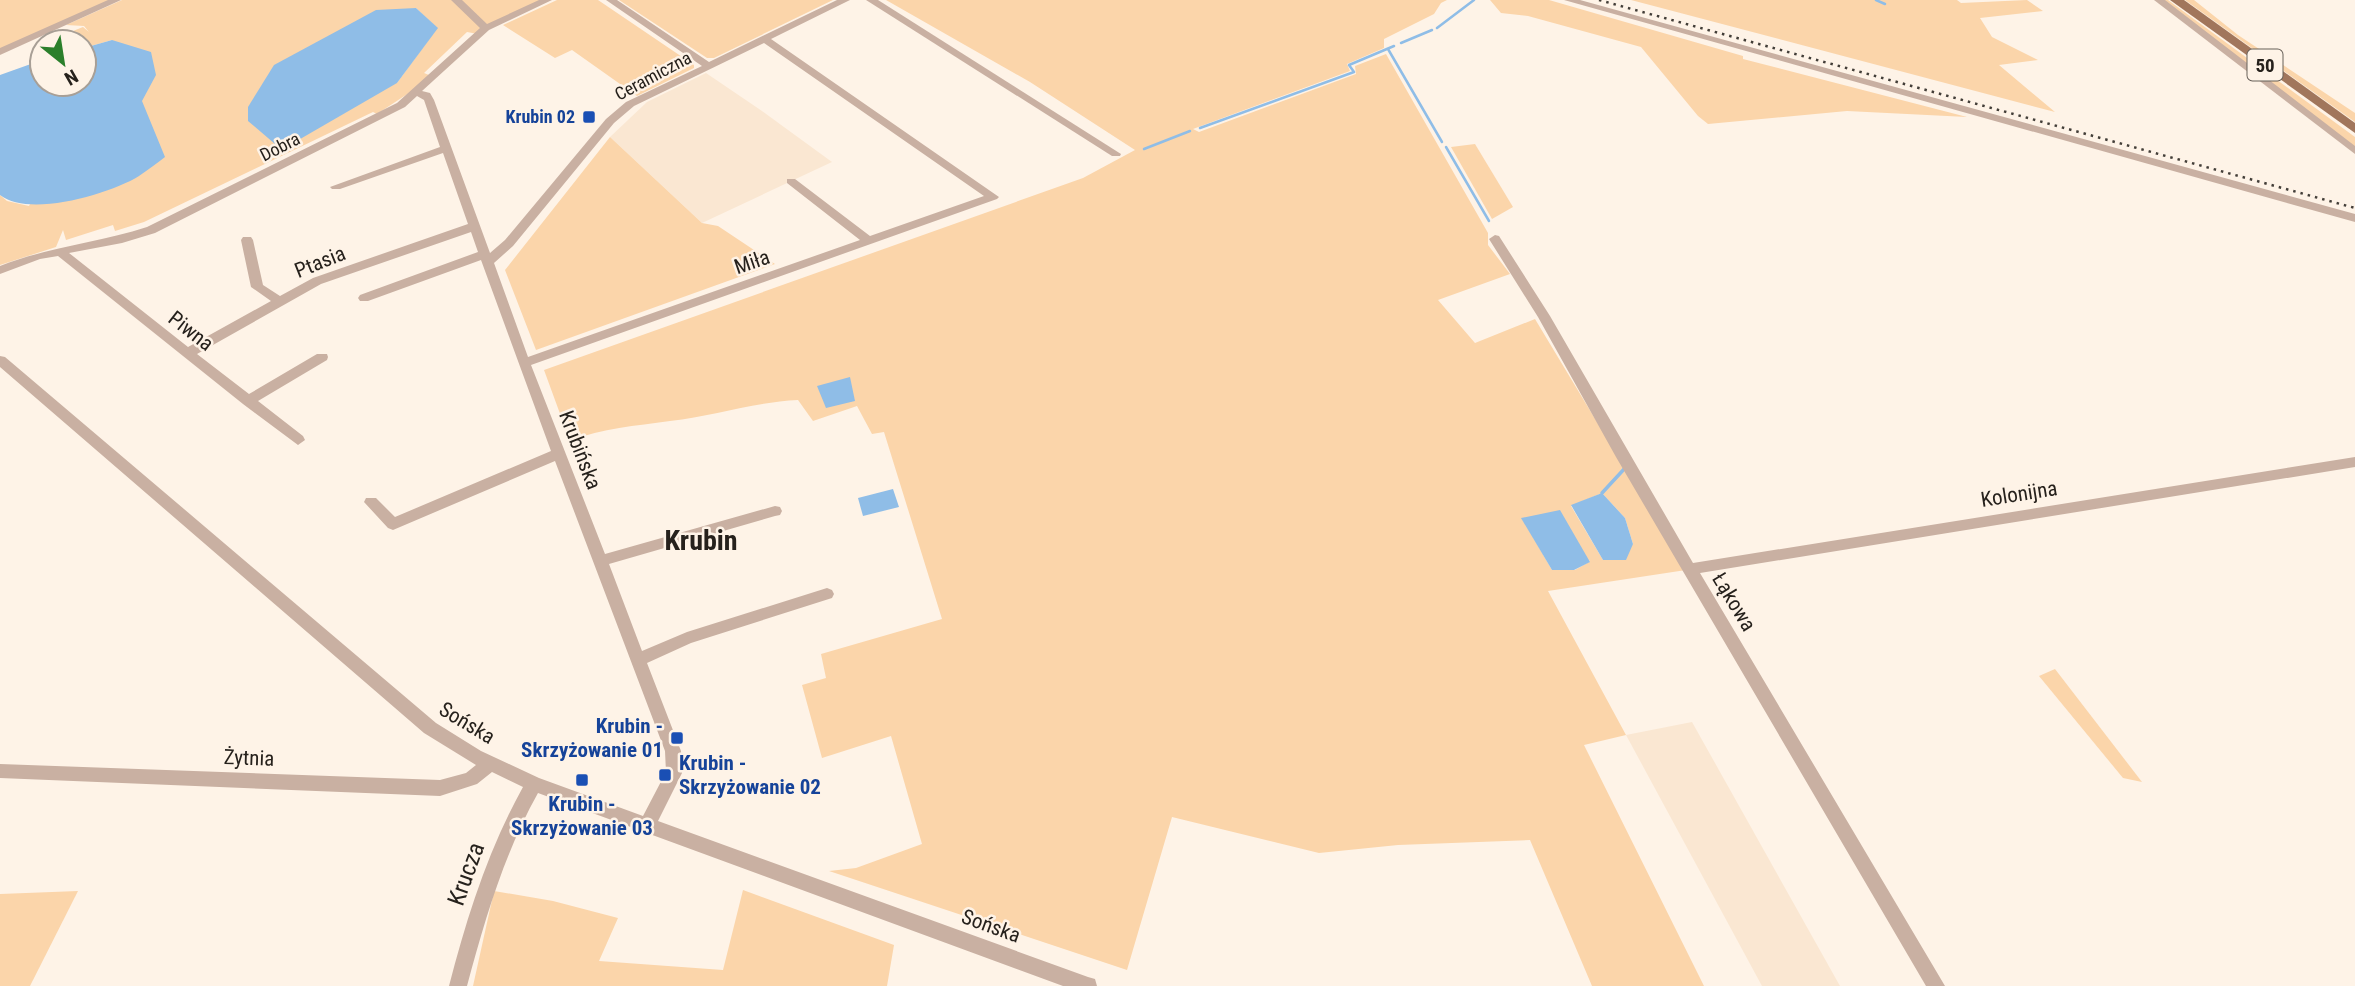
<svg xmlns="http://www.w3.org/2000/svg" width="2355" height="986" viewBox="0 0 2355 986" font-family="'Roboto Condensed',sans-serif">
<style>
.built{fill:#fae7d2}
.green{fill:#fbd5aa;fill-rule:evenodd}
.water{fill:#8fbde7}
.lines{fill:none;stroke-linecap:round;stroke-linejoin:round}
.stream-far1{stroke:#8fbde7;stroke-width:2.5}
.stream{stroke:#8fbde7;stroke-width:3.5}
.minor{fill:#c9b0a2;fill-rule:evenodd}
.major{fill:#a1765c;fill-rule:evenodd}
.rail{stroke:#433e38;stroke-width:2.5;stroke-dasharray:2.5 5;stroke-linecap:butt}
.transit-dot{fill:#1a4fb4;stroke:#fef3e7;stroke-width:2.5}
.labels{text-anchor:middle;stroke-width:5;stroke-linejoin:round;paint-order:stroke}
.far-street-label{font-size:18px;fill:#26211c;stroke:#fef3e7}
.far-transit-label{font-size:18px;font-weight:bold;fill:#164399;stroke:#fef3e7;text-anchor:end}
.shield{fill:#fef3e7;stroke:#676059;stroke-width:2}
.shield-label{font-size:19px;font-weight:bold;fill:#26211c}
.street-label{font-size:21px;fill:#26211c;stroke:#fef3e7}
.transit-label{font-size:21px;font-weight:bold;fill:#164399;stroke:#fef3e7;text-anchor:end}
.near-street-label{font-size:24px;fill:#26211c;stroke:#fef3e7}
.district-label{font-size:28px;font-weight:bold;fill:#26211c;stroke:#fef3e7}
</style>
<rect width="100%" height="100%" fill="#fef3e7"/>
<g class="built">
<path d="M706 73 762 111 832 162 702 223 610 137 647 102Z"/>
<path d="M1692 722 1840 986H1762L1626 735Z"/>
</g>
<g class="green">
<path d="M0 0H111L0 50Z"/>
<path d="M122 0H547L478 34 467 32 424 73 429 75 415 89 377 114 373 112 144 222 115 231 113 225 66 240 63 230 56 247 0 265V195L7 201 29 206 112 40 84 48V42L53 39 83 27 89 32 84 26 66 25ZM416 8 437 28 397 83Z"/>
<path d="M557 0H598L694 65V68L637 96 572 50 555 58 503 25Z"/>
<path d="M619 0H833L714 58H707Z"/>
<path d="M886 0H1447L1441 3 1434 14 1384 39V48L1347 64 1350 71 1193 129 1199 132 1356 74 1355 66 1386 54 1488 233V245L1510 274 1438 300 1475 343 1535 319 1686 570 1548 591 1626 735 1584 745 1704 986H1592L1530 840 1398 845 1319 853 1172 817 1127 970 829 871 856 868 922 844 891 736 822 758 802 685 826 678 821 654 942 619 884 432 872 434 857 406 813 421 798 400C754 402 714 416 670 421 635 426 603 428 570 441L544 370 1083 178 1135 150 1030 82ZM1602 493 1625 518 1633 544 1603 560 1571 506ZM1522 518 1590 561 1589 562 1575 570H1552Z"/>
<path d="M1490 0H1549L1743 56V59L1967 117 1847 111 1708 124 1698 116 1641 47 1528 16 1501 13Z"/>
<path d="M1631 0H1957L1961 3 2027 0 2043 11 1980 18 1992 37 2038 60 1999 65 2055 112Z"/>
<path d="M2163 0H2168L2355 137V148Z"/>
<path d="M2185 0H2194L2238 35 2355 113V122Z"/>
<path d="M610 137 702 223 718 226 775 264 536 350 505 270Z"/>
<path d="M1475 144 1513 207 1492 219 1451 147Z"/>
<path d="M2055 669 2142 782 2123 778 2039 676Z"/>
<path d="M743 890 894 945 887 986H473L494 891 553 901 618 918 599 961 723 970Z"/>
<path d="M78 891 30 986H0V894Z"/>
</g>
<g class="water">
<path d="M416 8 438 28 397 83 295 142 275 144 248 121V107L274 65 376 10Z"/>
<path d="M112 40 151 52 156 75 142 101 165 157C157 163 148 170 139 176 110 194 29 218 0 195V75L42 60V84H84V48Z"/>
<path d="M850 377 855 401 826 408 817 386Z"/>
<path d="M893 489 899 507 863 516 858 498Z"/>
<path d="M1602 493 1625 518 1633 544 1626 560H1603L1571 505Z"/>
<path d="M1560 510 1590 562 1574 570H1552L1521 518Z"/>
</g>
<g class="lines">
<g class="stream-far1">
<path d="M1876 0 1885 4"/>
<path d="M1437 28 1474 0"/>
<path d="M1401 43 1432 30"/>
<path d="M1388 49 1442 142"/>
<path d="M1200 128 1354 72 1349 65 1394 46"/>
<path d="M1446 147 1489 221"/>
<path d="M1144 149 1190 131"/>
</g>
<path class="stream" d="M1602 493 1626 467"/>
<g class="minor">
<path d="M108 0H121L0 55V48Z"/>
<path d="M451 0H462L487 24 539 0H552L489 30 422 91 430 93 434 100 490 253 505 240 606 119 626 102 702 66 606 0H617L709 62 837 0H850L771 39 999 197 997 199 531 365 605 554 775 506 780 507 782 511 780 515 775 516 609 564 642 651 687 632 827 588 832 590 834 594 832 598 691 643 647 663 681 751 682 773 658 821 1088 977 1095 979 1097 986H1063L538 793C504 854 485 919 467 986H449C467 917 488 850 523 787L492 772 477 784 440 796 0 778V764L440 780 466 773 476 765 424 733 0 367V356L5 357 436 723 481 751 539 778 643 816 666 772 665 751 555 461 393 530 388 528 364 502 366 498H376L395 517 551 451 481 260 368 301H360L358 298 360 295 478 252 471 232 321 284 197 354 249 394 317 354H327L328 357 327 360 258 401 303 436 305 440 298 445 243 404 58 256 40 259 0 274V266C48 247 98 243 147 227L397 103 480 28ZM764 43 984 196 870 236 795 179H787V183L860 240 528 357 494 263 513 246 614 123 634 106ZM417 96 424 100 440 147 330 187 332 189H340L443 153 468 224 313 278 280 296 263 285 253 240 251 237H243L241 240 251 287 271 301 188 347 69 253 122 243 155 233 405 107Z"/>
<path d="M866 0H878L1121 154 1120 156H1112Z"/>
<path d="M1564 0H1580L2355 214V222Z"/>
<path d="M2154 0H2165L2355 146V154Z"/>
<path d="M1495 235 1499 236 1550 316 1693 563 2355 457V467L1700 573 1945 986H1926L1616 457 1538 317 1489 239Z"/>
</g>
<path class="major" d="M2170 0H2184L2355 123V133Z"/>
<path class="rail" d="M1599 0 2355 208"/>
</g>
<g class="transit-dot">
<rect x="582" y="110" width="14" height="14" rx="3.5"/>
<rect x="670" y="731" width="14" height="14" rx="3.5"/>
<rect x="658" y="768" width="14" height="14" rx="3.5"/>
<rect x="575" y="773" width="14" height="14" rx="3.5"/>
</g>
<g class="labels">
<g class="far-street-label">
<text transform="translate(653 76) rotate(-28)" y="6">Ceramiczna</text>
<text transform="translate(280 147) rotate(-27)" y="6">Dobra</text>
</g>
<g class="far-transit-label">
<text x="575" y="123">Krubin 02</text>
</g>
<rect class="shield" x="2247.5" y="49.5" width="35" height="31" rx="5"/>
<g class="shield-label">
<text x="2265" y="72">50</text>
</g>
<g class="street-label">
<text transform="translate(320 262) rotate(-22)" y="7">Ptasia</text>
<text transform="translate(752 262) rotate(-19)" y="7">Miła</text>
<text transform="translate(191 331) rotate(38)" y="7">Piwna</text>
<text transform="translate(580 450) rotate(69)" y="7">Krubińska</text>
<text transform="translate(2019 494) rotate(-9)" y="7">Kolonijna</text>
<text transform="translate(1734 602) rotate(59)" y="7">Łąkowa</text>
<text transform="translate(467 723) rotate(31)" y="7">Sońska</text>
<text transform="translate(249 758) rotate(2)" y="7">Żytnia</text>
<text transform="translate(991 926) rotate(20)" y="7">Sońska</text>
</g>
<g class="transit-label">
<text x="663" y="733">Krubin -<tspan x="663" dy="24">Skrzyżowanie 01</tspan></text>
<text x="679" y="770" text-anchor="start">Krubin -<tspan x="679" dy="24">Skrzyżowanie 02</tspan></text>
<text x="582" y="811" text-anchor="middle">Krubin -<tspan x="582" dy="24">Skrzyżowanie 03</tspan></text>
</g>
<g class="near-street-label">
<text transform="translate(466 874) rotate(-70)" y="8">Krucza</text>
</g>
<g class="district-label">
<text x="701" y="550">Krubin</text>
</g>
</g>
<g transform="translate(63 63) rotate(150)"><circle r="33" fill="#fef3e7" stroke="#a89f96" stroke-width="2"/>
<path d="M0-5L12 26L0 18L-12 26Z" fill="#2b7f2b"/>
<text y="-10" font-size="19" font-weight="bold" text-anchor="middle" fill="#26211c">N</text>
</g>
</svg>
